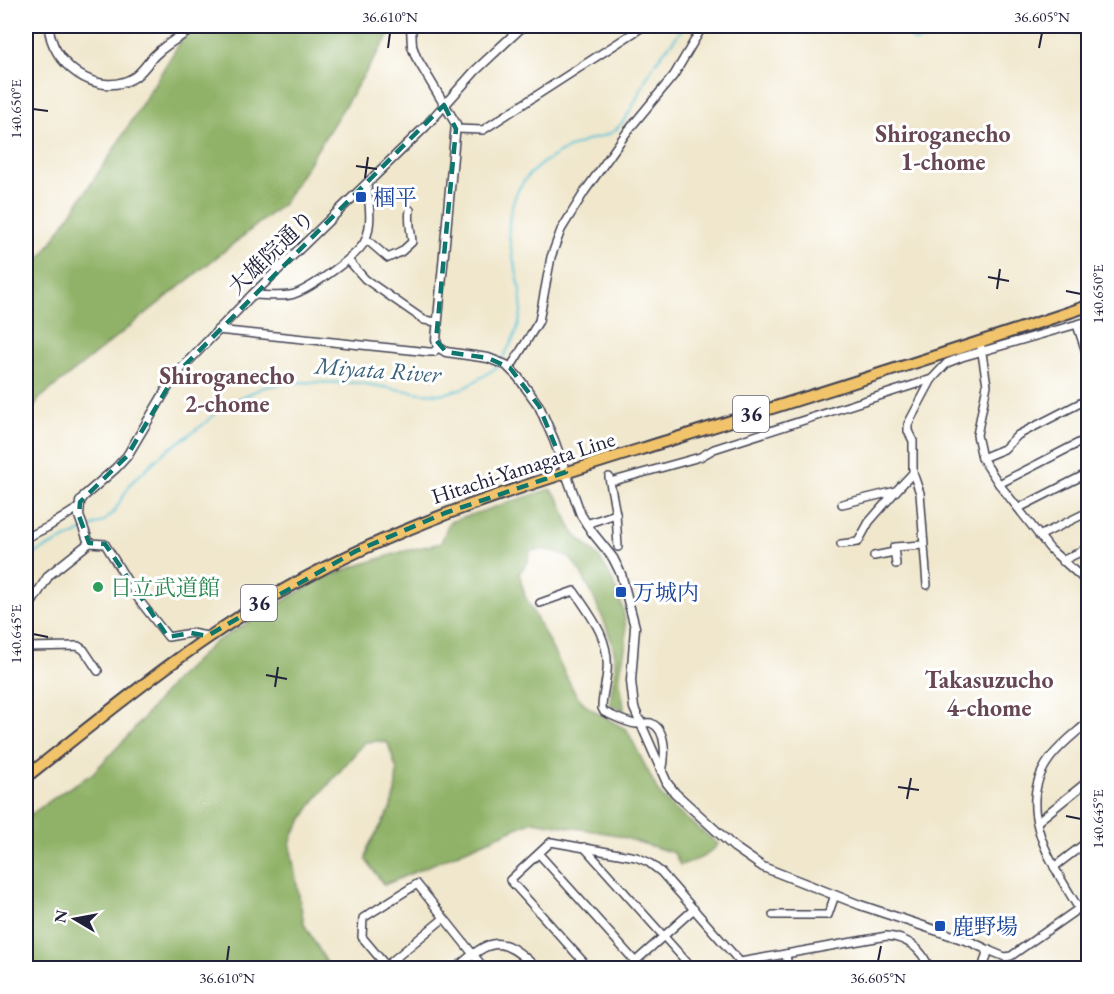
<svg xmlns="http://www.w3.org/2000/svg" width="1114" height="994" viewBox="0 0 1114 994" font-family="'EB Garamond','Noto Serif JP',serif">
<style>
.forest{fill:#90b267;stroke:#596a51;stroke-width:1.5}
.lines{fill:none;stroke-linecap:round;stroke-linejoin:round}
.stream{stroke:#5bc3d8;stroke-width:2}
.minor-casing{stroke:#414051;stroke-width:10}
.tertiary-casing{stroke:#414051;stroke-width:11}
.primary-casing{stroke:#414051;stroke-width:14}
.minor{stroke:#fff;stroke-width:7}
.tertiary{stroke:#fff;stroke-width:8}
.primary{stroke:#f1c36a;stroke-width:10}
.marked{fill:none;stroke:#0f766e;stroke-width:4.5;stroke-dasharray:12 8;stroke-linejoin:round}
.ticks{fill:none;stroke:#22223b;stroke-width:2}
.transit-dot{fill:#1a4fb4;stroke:#fff;stroke-width:2}
.leisure-dot{fill:#2e9e5b;stroke:#fff;stroke-width:2}
.labels{text-anchor:middle;stroke-width:6;stroke-linejoin:round;paint-order:stroke}
.shield{fill:#fff;stroke:#646476;stroke-width:1.5}
.shield-label{font-size:21px;font-weight:bold;fill:#22223b}
.transit-label{font-size:22px;fill:#164399;stroke:#fff;text-anchor:start}
.street-label{font-size:22px;fill:#22223b;stroke:#fff}
.leisure-label{font-size:22px;fill:#27864d;stroke:#fff;text-anchor:start}
.neighbourhood-label{font-size:24px;font-weight:bold;fill:#664753;stroke:#fff}
.water-label{font-size:24px;font-style:italic;fill:#39627a;stroke:#fff}
.neatline{fill:none;stroke:#22223b;stroke-width:2}
.ticks-label{font-size:15px;text-anchor:middle;fill:#22223b}
</style>
<rect width="100%" height="100%" fill="#fff"/>
<filter id="ink" filterUnits="userSpaceOnUse"><feTurbulence type="fractalNoise" baseFrequency=".0167" numOctaves="2"/><feDisplacementMap in="SourceGraphic" scale="12" xChannelSelector="R" yChannelSelector="G"/><feConvolveMatrix kernelMatrix="1 2 1 2 8 2 1 2 1" color-interpolation-filters="sRGB"/></filter>
<filter id="wash" filterUnits="userSpaceOnUse"><feTurbulence type="fractalNoise" baseFrequency=".008" numOctaves="4" result="noise"/><feDisplacementMap in="SourceGraphic" scale="24" xChannelSelector="R" yChannelSelector="G"/><feGaussianBlur stdDeviation="1.35" result="paint"/><feColorMatrix in="noise" values="0 0 0 0 0 0 0 0 0 0 0 0 0 0 0 0 0 1.4 0 .05"/><feComposite in="paint" operator="in"/></filter>
<g filter="url(#wash)">
<rect width="100%" height="100%" fill="#f0e7cc"/>
<g class="forest">
<path d="M190 26H387L389 35 283 204 39 399 26 419V280L111 154Z"/>
<path d="M550 489C564 500 564 519 574 533 582 543 593 549 600 559 615 581 628 614 626 642 625 655 618 670 620 683 621 692 624 701 624 710L610 704C611 688 616 673 615 658 614 639 583 568 569 558 557 549 543 549 529 551L528 562 519 573 525 596 576 695 589 708 627 730 659 793 673 808 718 844C708 857 695 861 680 865L674 853 612 834 533 821 384 885 366 860 368 847 390 810 395 793 397 771 388 743 379 741 365 742 315 800 293 834 290 845 304 924 330 968H26V818L64 791 92 774 130 734 174 681 215 642 319 580 350 568 401 552 441 543 449 522Z"/>
</g>
<g class="lines">
<g class="stream">
<path d="M901 26 915 42 964 26"/>
<path d="M1051 26C1064 35 1074 36 1088 30"/>
<path d="M502 359C513 341 523 322 521 300 519 262 499 238 515 197 526 167 560 151 588 140 596 138 607 136 614 131 635 113 640 84 656 62 665 49 676 39 684 26"/>
<path d="M26 557 104 521 114 512 131 483 162 454 204 424 223 406 264 387 298 382 359 383 420 393 444 394 466 387 496 368 498 364"/>
</g>
</g>
</g>
<g filter="url(#ink)">
<g class="lines">
<g class="minor-casing">
<g id="minor">
<path d="M456 129 483 130 644 26"/>
<path d="M366 239 388 258 401 252 412 242C411 230 408 221 410 210"/>
<path d="M348 260 365 279 424 320 437 322"/>
<path d="M252 295C264 295 278 297 290 295 305 293 359 255 365 241 373 223 369 204 367 185"/>
<path d="M1077 325 1088 358"/>
<path d="M217 330 429 352H434L438 347"/>
<path d="M981 347 987 385 977 435 982 458 999 484 1050 549 1088 583"/>
<path d="M510 368 539 321 551 257 561 230 585 191 627 132 674 75 703 26"/>
<path d="M982 458 1004 449 1018 435 1088 399"/>
<path d="M609 477 616 514 618 547"/>
<path d="M610 482 700 457 714 449 932 379 947 363 962 357 1088 321"/>
<path d="M999 484 1088 438"/>
<path d="M842 504 896 491 913 473"/>
<path d="M1019 508 1088 473"/>
<path d="M586 524 616 514"/>
<path d="M1039 536 1088 512"/>
<path d="M26 538 48 527 78 508"/>
<path d="M89 543 105 544 139 600 168 637 191 633 207 636"/>
<path d="M841 544 858 542 869 522 896 491"/>
<path d="M874 556 894 552"/>
<path d="M1062 561 1088 548"/>
<path d="M896 564 894 547 923 545"/>
<path d="M927 585 920 493 913 473V441L908 431V424L932 379"/>
<path d="M540 603 574 591C591 616 610 639 607 671 606 684 602 696 602 708L604 712C614 716 626 723 636 724 641 724 646 722 651 723 668 730 665 759 662 772"/>
<path d="M26 647 78 646 84 650 98 671"/>
<path d="M1037 822 1088 781"/>
<path d="M584 847 692 968"/>
<path d="M539 854 641 968"/>
<path d="M1054 867 1088 841"/>
<path d="M1079 909C1052 864 1012 807 1051 757 1062 743 1076 733 1088 722"/>
<path d="M773 915H828L835 895"/>
<path d="M988 950 1005 957 1011 956 1088 902"/>
<path d="M786 954 788 968"/>
<path d="M386 966 444 918"/>
<path d="M388 968 362 937 363 918 417 884 484 968"/>
<path d="M589 968 510 880 551 842 636 857 648 862 661 872 740 962 887 936C908 938 922 949 929 968"/>
<path d="M628 968 694 909"/>
</g>
</g>
<g class="tertiary-casing">
<g id="tertiary">
<path d="M49 26C50 63 97 99 133 78 142 73 147 63 155 55 167 43 183 35 197 26"/>
<path d="M411 26 412 46 416 57 456 124 436 340 438 347 446 352 488 358 506 365 518 377 539 406 554 440 581 515 592 532 613 558 621 574 635 627 631 681 634 708 667 783 675 793 734 847 763 867 860 905 971 942 988 950 983 968"/>
<path d="M26 611 49 575 89 543 79 516 80 502 84 496 116 468 127 456 175 375 252 295 425 127 475 71 523 26"/>
<path d="M457 968C491 937 502 935 536 968"/>
</g>
</g>
<g class="primary-casing">
<path id="primary" d="M26 777C117 705 205 631 309 576 422 515 545 479 667 441 808 397 949 353 1088 306"/>
</g>
<use href="#minor" class="minor"/>
<use href="#tertiary" class="tertiary"/>
<use href="#primary" class="primary"/>
</g>
</g>
<path class="marked" d="M444 105 456 129 436 340 446 352 488 358 510 368 539 406 566 472 445 513 356 551 207 636 191 633 168 637 105 544 89 543 79 516 80 502 127 456 175 375Z"/>
<path class="ticks" d="M388 48 390 33M1039 48 1042 33M33 109 48 111M356 166 377 169M365 178 368 157M988 277 1009 281M997 289 1000 269M1066 291 1081 294M33 634 48 637M266 675 287 679M275 687 278 667M898 787 919 790M907 799 911 778M1066 816 1081 819M227 961 229 946M878 961 881 946"/>
<g class="transit-dot">
<rect x="355" y="191" width="12" height="12" rx="3"/>
<rect x="615" y="586" width="12" height="12" rx="3"/>
<rect x="934" y="920" width="12" height="12" rx="3"/>
</g>
<circle class="leisure-dot" cx="98" cy="587" r="6"/>
<g class="labels">
<g class="shield">
<rect x="733" y="396" width="36" height="36" rx="4.5"/>
<rect x="241" y="585" width="36" height="36" rx="4.5"/>
</g>
<g class="shield-label">
<text x="751" y="421">36</text>
<text x="259" y="610">36</text>
</g>
<g class="transit-label">
<text x="373" y="205">椢平</text>
<text x="633" y="600">万城内</text>
<text x="952" y="934">鹿野場</text>
</g>
<g class="street-label">
<text transform="translate(271 252) rotate(-44)" y="8">大雄院通り</text>
<text transform="translate(523 467) rotate(-18)" y="8">Hitachi-Yamagata Line</text>
</g>
<g class="leisure-label">
<text x="110" y="595">日立武道館</text>
</g>
<g class="neighbourhood-label">
<text x="943" y="142">Shiroganecho<tspan x="943" dy="28">1-chome</tspan></text>
<text x="227" y="384">Shiroganecho<tspan x="227" dy="28">2-chome</tspan></text>
<text x="989" y="688">Takasuzucho<tspan x="989" dy="28">4-chome</tspan></text>
</g>
<g class="water-label">
<text transform="translate(378 370) rotate(4)" y="8">Miyata River</text>
</g>
</g>
<rect width="1114" height="994" fill="none" stroke="#fff" stroke-width="66"/>
<g transform="translate(75 919) rotate(280)" stroke="#ffffff" stroke-width="4.5" paint-order="stroke">
<path d="M0-4.5L10 22L0 15L-10 22Z" fill="#22223b"/>
<text y="-9" font-size="16" font-weight="bold" text-anchor="middle" fill="#22223b">N</text>
</g>
<rect x="33" y="33" width="1048" height="928" class="neatline"/>
<g class="ticks-label">
<text x="390" y="22">36.610°N</text>
<text x="1042" y="22">36.605°N</text>
<text transform="translate(16 109) rotate(-90)" y="5">140.650°E</text>
<text transform="translate(1098 294) rotate(-90)" y="5">140.650°E</text>
<text transform="translate(16 634) rotate(-90)" y="5">140.645°E</text>
<text transform="translate(1098 819) rotate(-90)" y="5">140.645°E</text>
<text x="227" y="983">36.610°N</text>
<text x="878" y="983">36.605°N</text>
</g>
</svg>
